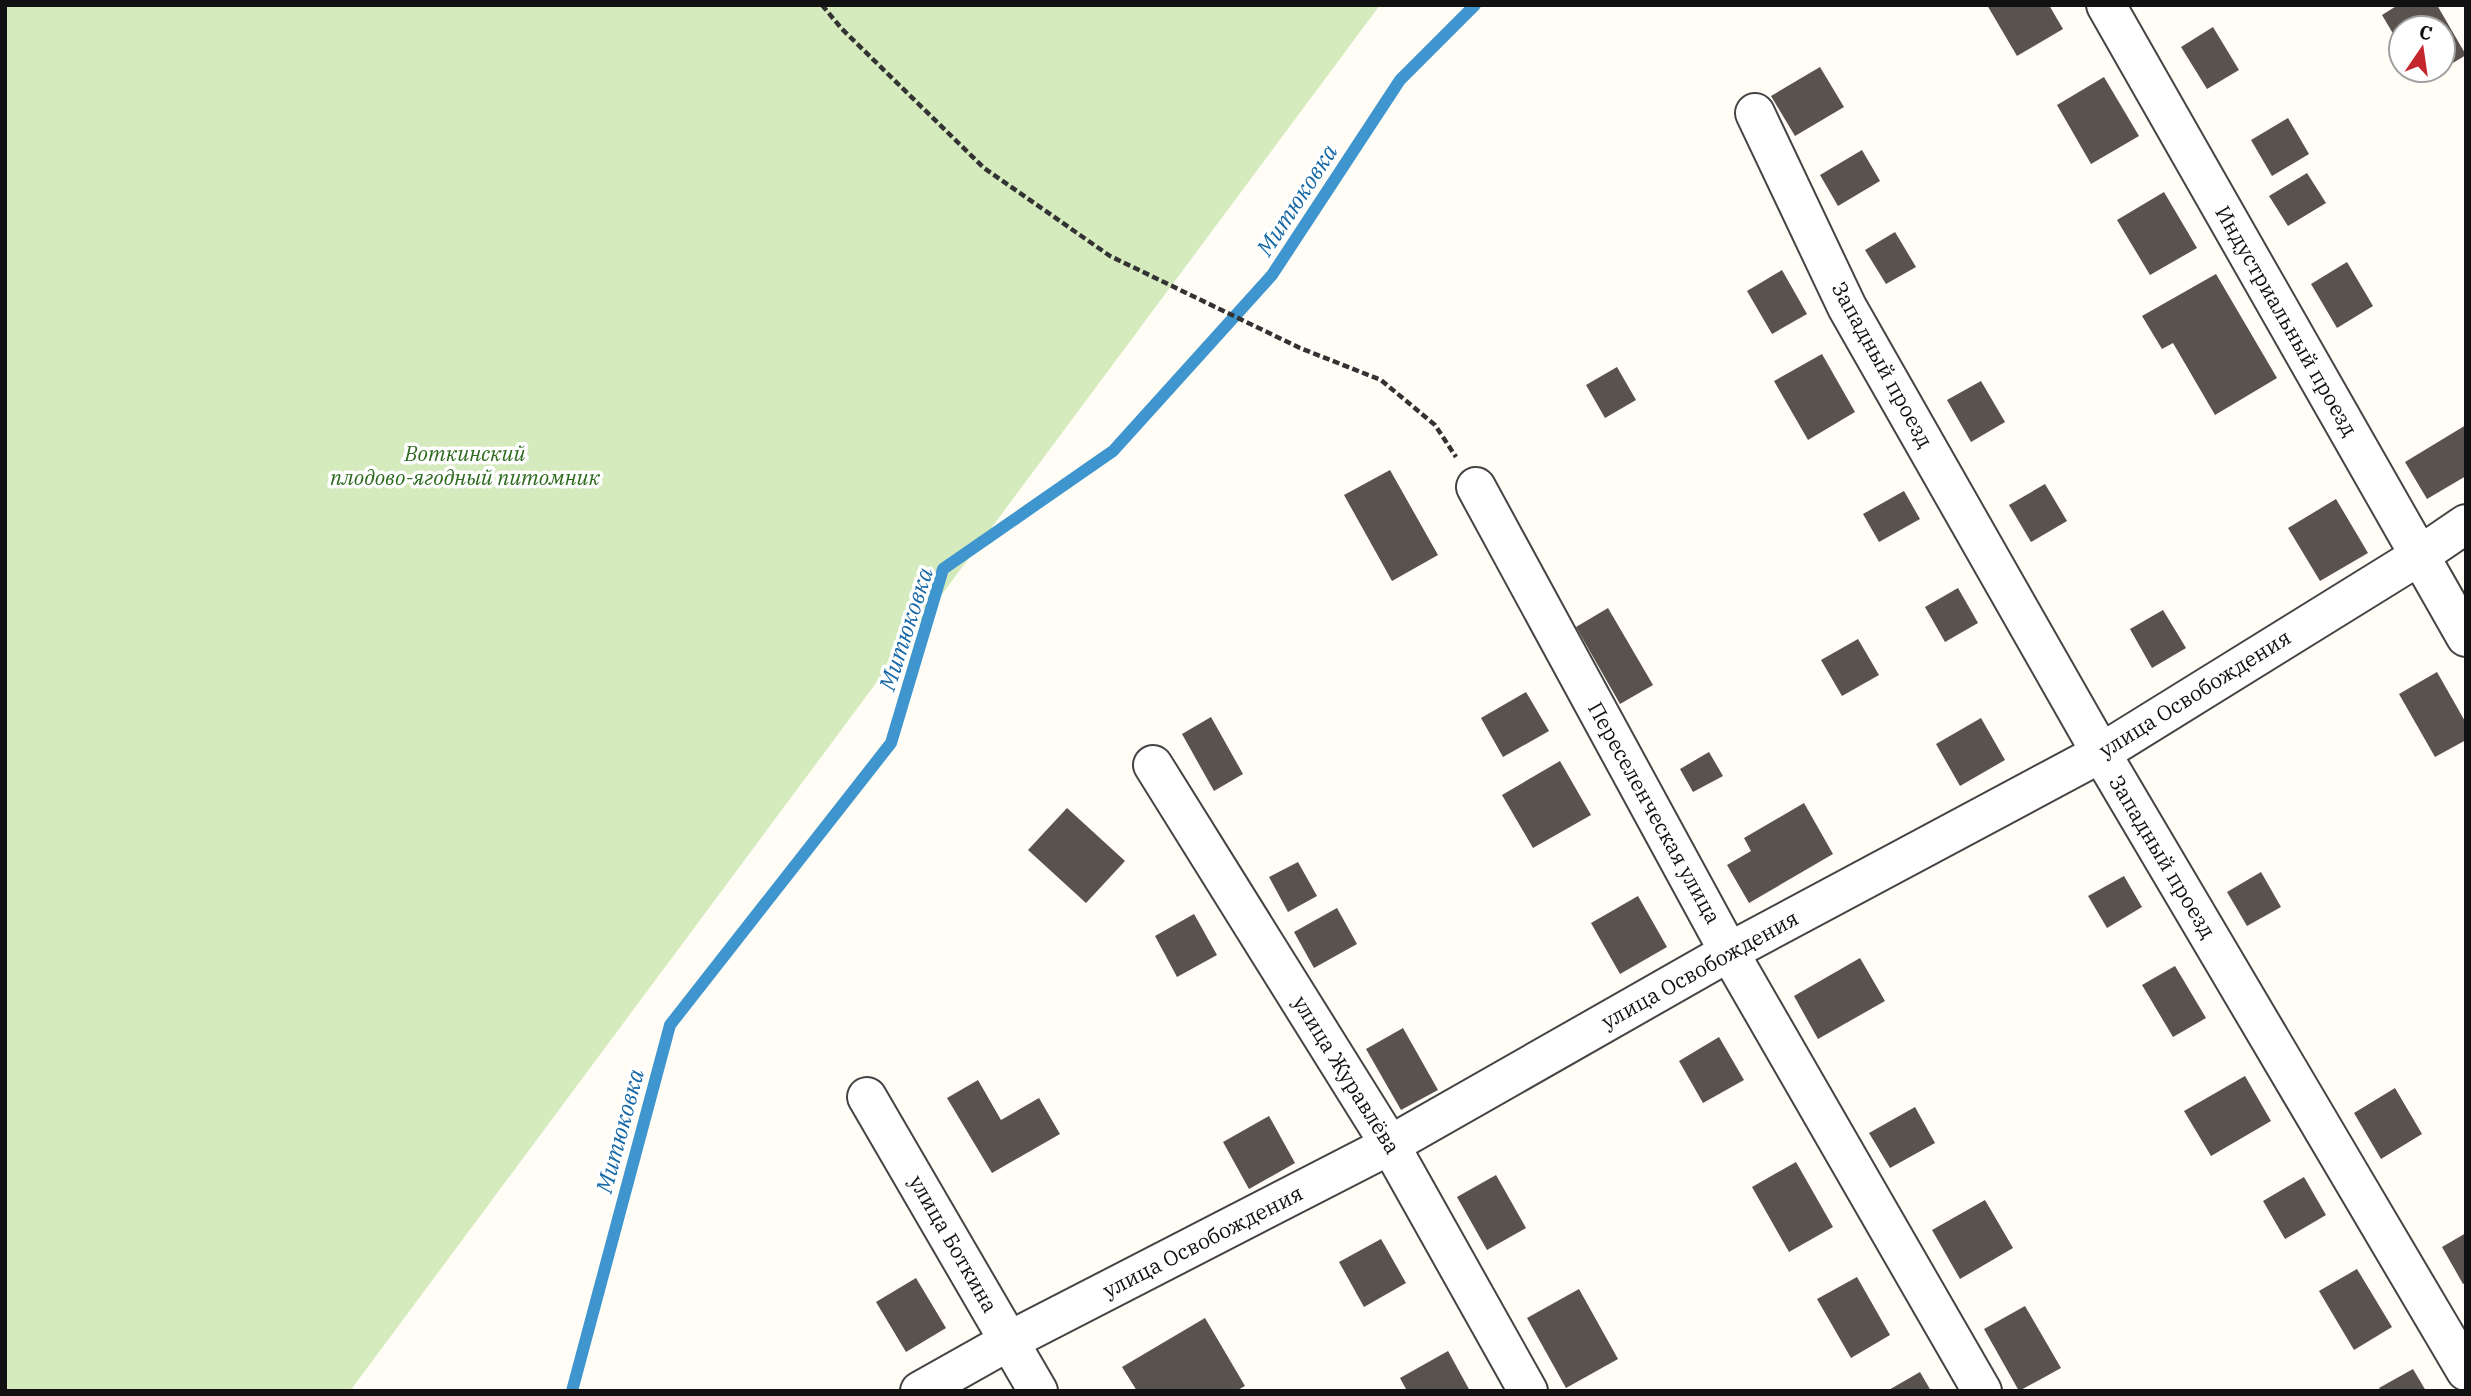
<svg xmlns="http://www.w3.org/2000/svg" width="2471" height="1396" viewBox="0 0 2471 1396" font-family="'IBM Plex Serif',serif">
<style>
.green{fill:#d5ebbd}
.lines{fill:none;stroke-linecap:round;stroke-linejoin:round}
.stream{stroke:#3f96cf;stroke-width:12}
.building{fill:#5a524d}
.minor-casing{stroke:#444;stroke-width:42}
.path{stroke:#333;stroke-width:4.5;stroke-dasharray:7 3.5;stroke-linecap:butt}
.minor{stroke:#fff;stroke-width:38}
.labels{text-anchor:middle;stroke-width:7;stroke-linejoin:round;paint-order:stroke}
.street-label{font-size:21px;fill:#111;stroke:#fff}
.park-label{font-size:21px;font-style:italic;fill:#2f6b1f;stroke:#fff}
.water-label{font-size:23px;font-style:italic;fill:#1768a6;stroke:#fff}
</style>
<rect width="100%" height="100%" fill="#fffdf5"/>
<path class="green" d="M5 5H1380L350 1391H5Z"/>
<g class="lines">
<path class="stream" d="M572 1391 670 1025 891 743 943 569 1113 451 1272 275 1400 80 1475 5"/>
</g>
<g class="building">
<path d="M1987 5H2049L2063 29 2017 56Z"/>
<path d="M2398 5H2437L2466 55 2443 69V28H2401V47L2382 15Z"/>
<path d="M2213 27 2239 70 2207 89 2181 47Z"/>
<path d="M1820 67 1844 107 1795 136 1771 96Z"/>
<path d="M2415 70H2441L2422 82Z"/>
<path d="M2104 77 2139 136 2091 164 2057 105Z"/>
<path d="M2288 118 2309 154 2272 176 2251 140Z"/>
<path d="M1862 150 1880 181 1838 206 1820 175Z"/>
<path d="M2307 173 2326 203 2288 226 2269 196Z"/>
<path d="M2164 192 2197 248 2150 275 2117 220Z"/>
<path d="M1895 232 1916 267 1886 284 1865 250Z"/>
<path d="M2347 262 2373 306 2337 328 2311 284Z"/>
<path d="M1782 270 1807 314 1772 334 1747 291Z"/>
<path d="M2216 274 2277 378 2215 415 2173 343 2162 349 2142 316Z"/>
<path d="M1822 354 1855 412 1808 440 1774 381Z"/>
<path d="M1617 367 1636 400 1605 418 1586 385Z"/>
<path d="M1981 381 2005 422 1971 442 1947 400Z"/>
<path d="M2466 425V476L2427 499 2405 462Z"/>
<path d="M1390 470 1438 555 1392 581 1344 495Z"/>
<path d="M2045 484 2067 521 2031 542 2009 505Z"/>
<path d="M1904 491 1920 519 1879 542 1863 514Z"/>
<path d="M2336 499 2368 553 2320 581 2288 528Z"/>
<path d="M1958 588 1978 623 1945 642 1925 607Z"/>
<path d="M1608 608 1653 685 1620 704 1576 627Z"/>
<path d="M2163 610 2186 648 2152 668 2130 629Z"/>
<path d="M1858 639 1879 675 1842 696 1821 660Z"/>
<path d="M2437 672 2466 723V740L2435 757 2399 694Z"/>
<path d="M1526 692 1549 731 1503 757 1481 718Z"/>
<path d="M1211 717 1243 774 1214 791 1182 734Z"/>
<path d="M1981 718 2005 760 1960 786 1936 744Z"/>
<path d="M1709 752 1723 776 1693 792 1680 769Z"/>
<path d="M1560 761 1591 815 1533 848 1502 795Z"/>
<path d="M1804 803 1833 854 1749 903 1727 865 1751 851 1744 838Z"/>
<path d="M1067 808 1125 861 1086 903 1028 850Z"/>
<path d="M1298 862 1317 896 1288 912 1269 877Z"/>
<path d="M2261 872 2281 907 2247 926 2227 892Z"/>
<path d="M2124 876 2142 907 2107 928 2088 896Z"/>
<path d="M1638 896 1667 947 1620 974 1591 923Z"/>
<path d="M1337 908 1357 944 1314 968 1294 932Z"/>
<path d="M1194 914 1217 955 1177 977 1155 936Z"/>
<path d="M1860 958 1885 1001 1818 1039 1794 996Z"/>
<path d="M2175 966 2206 1018 2173 1037 2142 985Z"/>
<path d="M1403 1028 1438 1090 1401 1110 1366 1049Z"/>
<path d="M1719 1037 1744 1080 1703 1103 1679 1061Z"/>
<path d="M2245 1076 2271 1121 2211 1156 2184 1111Z"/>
<path d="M978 1080 1001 1120 1039 1098 1060 1134 992 1173 947 1098Z"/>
<path d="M2395 1088 2422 1134 2381 1159 2354 1113Z"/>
<path d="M1915 1107 1935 1143 1890 1168 1869 1133Z"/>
<path d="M1269 1116 1295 1163 1249 1189 1223 1142Z"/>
<path d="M1796 1162 1833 1227 1789 1252 1752 1187Z"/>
<path d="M1496 1175 1526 1228 1487 1250 1457 1197Z"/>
<path d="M2304 1177 2326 1215 2285 1239 2263 1201Z"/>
<path d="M1985 1200 2013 1248 1960 1279 1932 1230Z"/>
<path d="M2466 1233V1283L2463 1284 2442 1247Z"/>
<path d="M1381 1239 1406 1283 1364 1307 1339 1262Z"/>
<path d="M2357 1269 2392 1327 2354 1350 2319 1291Z"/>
<path d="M1857 1277 1890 1335 1851 1358 1817 1299Z"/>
<path d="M916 1278 946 1328 906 1352 876 1302Z"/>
<path d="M1579 1289 1618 1359 1566 1388 1527 1318Z"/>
<path d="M2025 1306 2061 1368 2019 1391 1984 1329Z"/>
<path d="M1205 1318 1245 1386 1236 1391H1137L1122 1367Z"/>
<path d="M1448 1351 1470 1391H1407L1400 1378Z"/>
<path d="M2413 1369 2426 1391H2381L2379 1388Z"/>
<path d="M1920 1372 1931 1391H1887Z"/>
</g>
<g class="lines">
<g class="minor-casing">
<g id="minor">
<path d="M2106 5 2466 637"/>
<path d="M1755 113 1847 307 2101 753 2466 1371"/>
<path d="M1476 487 1729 952 1982 1391"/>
<path d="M1153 765 1390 1145 1528 1391"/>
<path d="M867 1097 1038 1391"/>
<path d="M920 1391 1009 1341 1390 1145 1729 952 2101 753 2419 556 2466 524"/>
</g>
</g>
<path class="path" d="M822 5 842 29 984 168 1110 256 1300 348 1381 380 1435 425 1456 457"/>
<use href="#minor" class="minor"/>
</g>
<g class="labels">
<g class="street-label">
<text transform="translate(2286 321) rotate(60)" y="7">Индустриальный проезд</text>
<text transform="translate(1882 365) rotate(61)" y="7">Западный проезд</text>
<text transform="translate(2195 694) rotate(-32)" y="7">улица Освобождения</text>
<text transform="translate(1654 813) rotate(61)" y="7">Переселенческая улица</text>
<text transform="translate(2162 857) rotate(59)" y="7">Западный проезд</text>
<text transform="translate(1700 970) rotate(-29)" y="7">улица Освобождения</text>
<text transform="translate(1346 1075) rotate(58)" y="7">улица Журавлёва</text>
<text transform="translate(1203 1242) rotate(-27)" y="7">улица Освобождения</text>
<text transform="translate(953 1244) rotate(60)" y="7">улица Боткина</text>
</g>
<g class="park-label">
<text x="465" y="461">Воткинский<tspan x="465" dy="24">плодово-ягодный питомник</tspan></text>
</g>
<g class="water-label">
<text transform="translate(1297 200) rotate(-57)" y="8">Митюковка</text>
<text transform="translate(906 629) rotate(-72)" y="8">Митюковка</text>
<text transform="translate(620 1131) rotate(-75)" y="8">Митюковка</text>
</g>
</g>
<rect width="2471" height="1396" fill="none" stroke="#111111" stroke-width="14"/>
<g transform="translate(2422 49) rotate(13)"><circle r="33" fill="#ffffff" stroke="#a0a0a0" stroke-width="2"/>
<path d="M0-5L12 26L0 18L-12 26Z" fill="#c4262e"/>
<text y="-10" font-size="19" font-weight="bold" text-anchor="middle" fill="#111111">С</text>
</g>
</svg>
